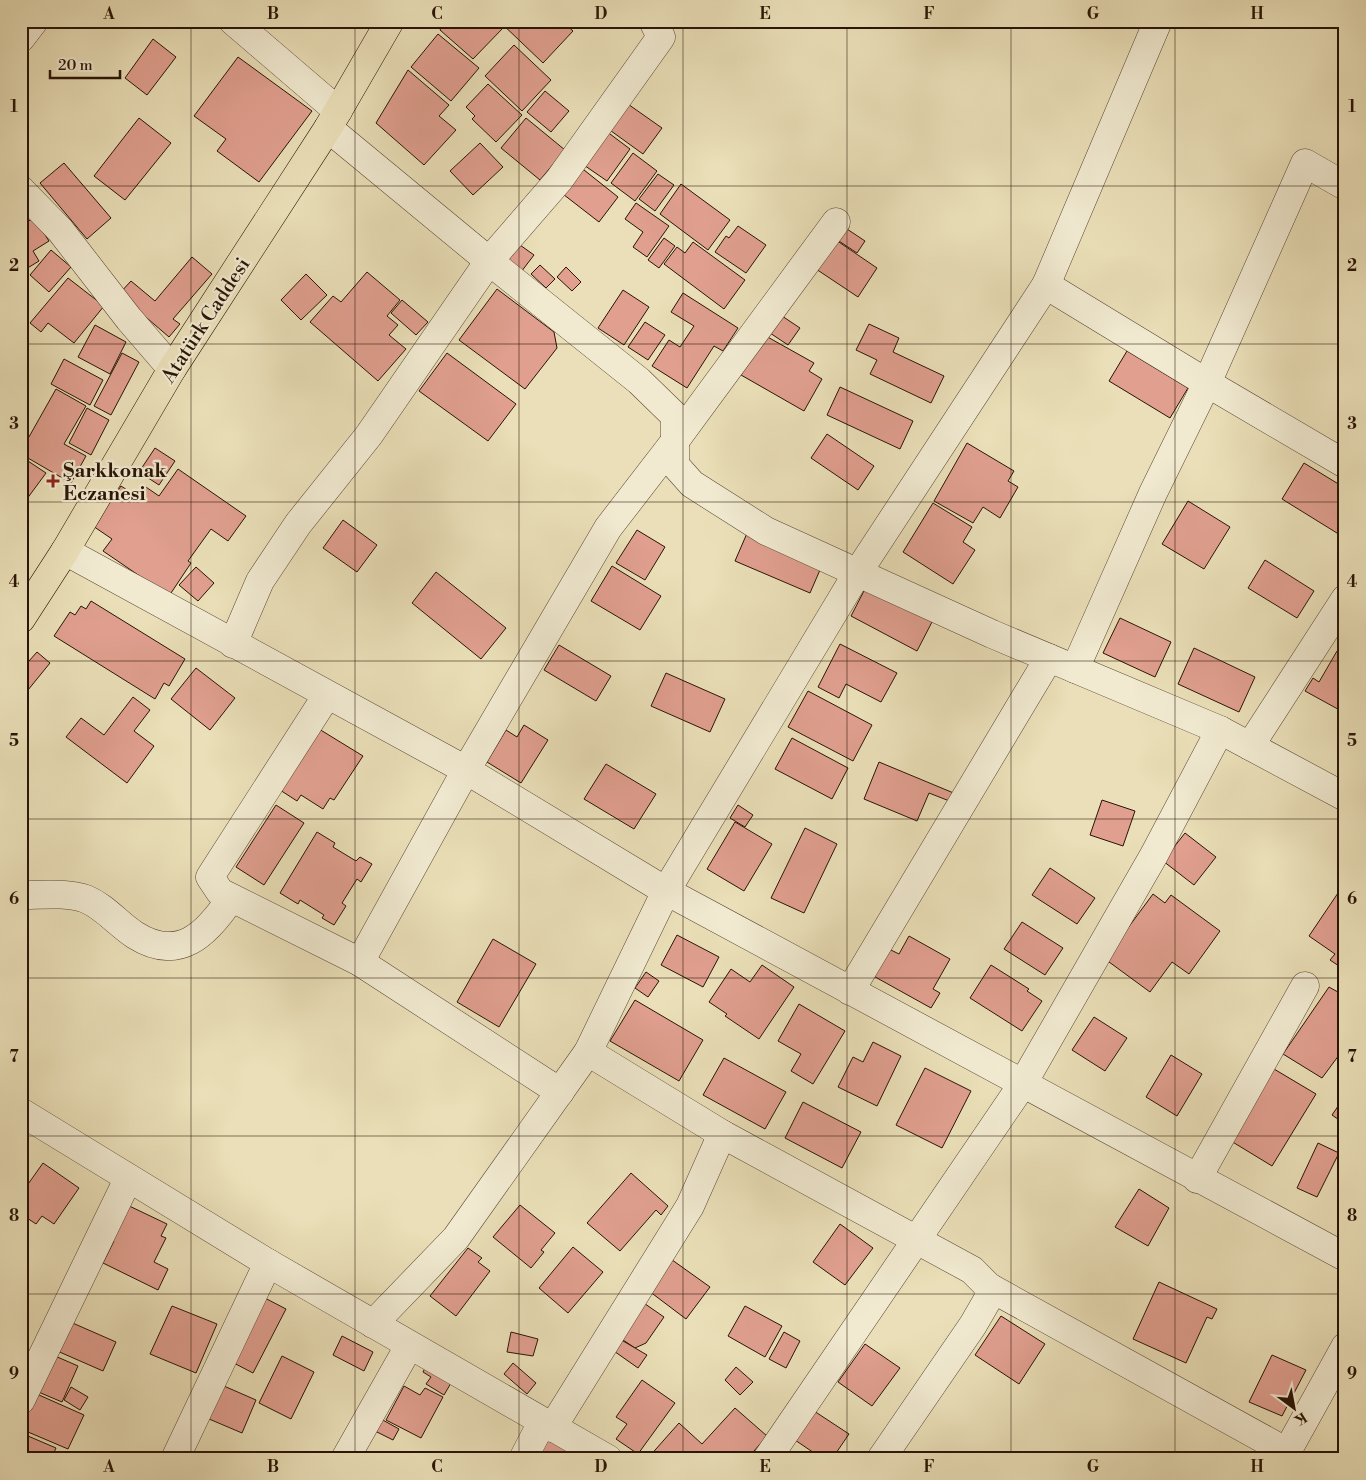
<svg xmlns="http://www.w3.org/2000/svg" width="1366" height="1480" viewBox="0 0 1366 1480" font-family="'Libre Bodoni',serif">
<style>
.building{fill:#e09f8f;stroke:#291405}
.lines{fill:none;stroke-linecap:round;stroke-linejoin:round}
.minor-casing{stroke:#594732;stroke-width:29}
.major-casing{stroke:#291405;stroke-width:29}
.minor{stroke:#f1ead1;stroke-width:28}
.major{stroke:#eadfb8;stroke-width:28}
.grid{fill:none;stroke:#291405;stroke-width:1;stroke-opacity:0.55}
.poi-dot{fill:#8f2418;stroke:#f1ead1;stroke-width:2}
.labels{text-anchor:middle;stroke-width:4.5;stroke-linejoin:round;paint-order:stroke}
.street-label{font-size:20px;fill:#291405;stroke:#f1ead1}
.poi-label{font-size:20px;font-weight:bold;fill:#291405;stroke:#f1ead1;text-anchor:start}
.neatline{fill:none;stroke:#291405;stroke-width:2}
.grid-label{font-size:16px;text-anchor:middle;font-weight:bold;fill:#291405}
</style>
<rect width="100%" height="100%" fill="#eadfb8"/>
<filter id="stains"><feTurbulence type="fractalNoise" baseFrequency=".004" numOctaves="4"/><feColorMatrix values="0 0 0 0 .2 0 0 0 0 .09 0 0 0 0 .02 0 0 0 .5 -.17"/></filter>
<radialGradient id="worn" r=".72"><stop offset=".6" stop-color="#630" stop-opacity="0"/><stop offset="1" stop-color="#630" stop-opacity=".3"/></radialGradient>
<g class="building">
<path d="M444 21H496L503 28 473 59 440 30Z"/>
<path d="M499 21H562L573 31 543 63Z"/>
<path d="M438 34 479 68 451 101 411 67Z"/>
<path d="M153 39 176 57 147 95 125 78Z"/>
<path d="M514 45 551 80 522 111 485 76Z"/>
<path d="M238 57 312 111 259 182 217 151 226 139 194 116Z"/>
<path d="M408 70 449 105 439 116 456 130 424 165 376 123Z"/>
<path d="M488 84 522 115 496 142 472 119 475 116 466 107Z"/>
<path d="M545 91 569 111 551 132 527 112Z"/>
<path d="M625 102 662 128 643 154 607 128Z"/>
<path d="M139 118 171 143 125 200 94 176Z"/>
<path d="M526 118 565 150 540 180 501 148Z"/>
<path d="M602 128 630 149 607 181 578 161Z"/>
<path d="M480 143 503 167 473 195 450 171Z"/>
<path d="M633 153 657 171 635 201 611 183Z"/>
<path d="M64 163 111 218 87 239 40 183Z"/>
<path d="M579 166 618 197 599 222 559 191Z"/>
<path d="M658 174 674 185 655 211 639 199Z"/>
<path d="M681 184 730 220 708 250 660 214Z"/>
<path d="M636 203 669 226 647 257 633 247 643 232 625 219Z"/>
<path d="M34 218 49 241 33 251 39 261 21 272V225Z"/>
<path d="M841 225 865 241 857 253 833 237Z"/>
<path d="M738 226 766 245 746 273 715 252 726 236 729 238Z"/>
<path d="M664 238 675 246 659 268 648 260Z"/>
<path d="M833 238 877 268 858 297 813 267Z"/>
<path d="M693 242 745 280 724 309 664 264 677 247 685 253Z"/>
<path d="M520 245 534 255 521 272 507 262Z"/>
<path d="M51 250 71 267 49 292 30 275Z"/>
<path d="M192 257 212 274 173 319 180 324 169 337 119 294 131 281 155 301Z"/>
<path d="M540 265 555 279 546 288 531 274Z"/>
<path d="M566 267 581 282 572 291 557 277Z"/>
<path d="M367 272 400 300 387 316 398 325 389 335 406 349 378 381 310 322 333 296 341 302Z"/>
<path d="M306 274 327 295 301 320 281 300Z"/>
<path d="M68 278 104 306 74 343 48 323 41 332 30 323Z"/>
<path d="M497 289 554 332 557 348 525 389 459 340Z"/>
<path d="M623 290 649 307 624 345 598 328Z"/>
<path d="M683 293 738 328 723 351 714 346 687 388 652 366 669 340 680 347 694 326 671 312Z"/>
<path d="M402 300 428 322 416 335 391 313Z"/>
<path d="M21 301 29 308 21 317Z"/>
<path d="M779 314 800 328 788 345 767 331Z"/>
<path d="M645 322 665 335 648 360 628 347Z"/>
<path d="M869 324 899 338 893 352 944 376 931 403 870 374 877 360 856 350Z"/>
<path d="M95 325 126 342 110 374 78 357Z"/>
<path d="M764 335 814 363 809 371 822 379 804 411 741 375Z"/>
<path d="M1127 351 1188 388 1170 418 1109 381Z"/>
<path d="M122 353 139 362 111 415 94 406Z"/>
<path d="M447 353 516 404 488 441 419 391Z"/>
<path d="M64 359 103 380 90 405 51 384Z"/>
<path d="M840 387 913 421 900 449 827 415Z"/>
<path d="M56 389 86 406 64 444 86 456 71 483 21 454V451Z"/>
<path d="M87 408 109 420 91 455 69 443Z"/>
<path d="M827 434 874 466 858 490 811 458Z"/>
<path d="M967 443 1014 471 1008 481 1018 487 1000 518 983 507 973 523 934 501Z"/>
<path d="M155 448 175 461 159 485 139 472Z"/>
<path d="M25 459 46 473 21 507V464Z"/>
<path d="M1304 463 1345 488V538L1282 499Z"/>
<path d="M178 469 246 516 228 541 211 529 188 561 191 563 169 596 103 551 112 539 93 526 121 486 135 495 143 485 159 496Z"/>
<path d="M1188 501 1230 527 1204 569 1162 544Z"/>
<path d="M933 503 972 527 963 542 975 550 953 584 903 552Z"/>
<path d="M343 520 377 545 357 572 323 548Z"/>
<path d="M637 530 665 547 645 580 616 563Z"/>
<path d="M748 531 823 563 810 593 735 561Z"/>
<path d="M1265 560 1314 591 1297 618 1248 588Z"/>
<path d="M612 566 661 596 640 630 591 601Z"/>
<path d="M196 567 214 583 198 601 179 585Z"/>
<path d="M436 572 506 628 481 659 412 603Z"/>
<path d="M866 587 932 622 917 651 851 616Z"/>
<path d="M91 601 185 659 169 686 164 683 155 699 54 636 70 612 75 615 81 606 86 609Z"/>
<path d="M1120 618 1171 642 1155 677 1103 653Z"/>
<path d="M840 644 897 673 881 702 846 684 839 698 818 687Z"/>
<path d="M559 645 611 676 596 701 544 670Z"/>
<path d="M1194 648 1255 677 1239 712 1178 684Z"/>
<path d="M1337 651 1345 655V713L1305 691 1313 678 1319 682Z"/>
<path d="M37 652 50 663 28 690 21 684V670Z"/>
<path d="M196 668 235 698 210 730 171 699Z"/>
<path d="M666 673 725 699 710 732 651 706Z"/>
<path d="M808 691 872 725 853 761 788 727Z"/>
<path d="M133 697 150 710 134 731 154 746 127 783 66 737 81 718 104 735Z"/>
<path d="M524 725 548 740 521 783 487 762 506 730 517 737Z"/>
<path d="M319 729 363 756 334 800 330 798 323 809 301 795 297 801 280 790Z"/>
<path d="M792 738 848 768 832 799 775 769Z"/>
<path d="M879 762 956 794 952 802 929 793 917 821 864 799Z"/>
<path d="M606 764 656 794 634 829 584 799Z"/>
<path d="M1102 800 1135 811 1123 846 1090 835Z"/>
<path d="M276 805 304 823 264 885 236 867Z"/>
<path d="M738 805 753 815 745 827 730 818Z"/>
<path d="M735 822 772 844 744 891 707 869Z"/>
<path d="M805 828 837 844 804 913 771 898Z"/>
<path d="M317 832 335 843 333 847 356 861 360 857 372 864 361 882 357 879 342 903 346 906 334 925 322 918 324 915 300 900 298 904 280 893Z"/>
<path d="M1185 833 1216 857 1194 885 1163 861Z"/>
<path d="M1050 868 1095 898 1077 924 1032 895Z"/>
<path d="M1338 893 1345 898V964L1342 968 1330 960 1335 954 1309 936Z"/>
<path d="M1153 894 1165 903 1171 895 1220 931 1189 974 1172 962 1150 992 1105 959Z"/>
<path d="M1022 922 1063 948 1045 975 1004 949Z"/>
<path d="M677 935 719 957 703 987 661 965Z"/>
<path d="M909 936 950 959 933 989 940 993 931 1008 868 973 883 946 899 954Z"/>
<path d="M493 939 536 964 499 1027 457 1002Z"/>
<path d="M762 965 794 987 759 1039 725 1016 727 1014 709 1002 731 969 750 982Z"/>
<path d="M991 965 1029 989 1027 991 1042 1001 1022 1031 970 998Z"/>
<path d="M646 972 659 981 648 997 635 988Z"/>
<path d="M1329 987 1345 996V1047L1322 1078 1283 1054Z"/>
<path d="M635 1000 703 1040 679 1081 610 1041Z"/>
<path d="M799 1004 845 1031 813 1084 791 1071 801 1054 778 1041Z"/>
<path d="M1094 1017 1127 1038 1105 1071 1072 1050Z"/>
<path d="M873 1042 901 1056 877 1106 838 1087 853 1057 863 1062Z"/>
<path d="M1171 1055 1202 1074 1177 1116 1146 1097Z"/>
<path d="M724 1058 786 1092 765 1129 703 1095Z"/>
<path d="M925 1068 971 1091 942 1148 896 1125Z"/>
<path d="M1274 1069 1316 1094 1272 1166 1231 1141Z"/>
<path d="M1345 1096V1124L1332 1115Z"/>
<path d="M803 1102 861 1132 842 1168 785 1138Z"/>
<path d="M1318 1143 1339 1153 1317 1197 1297 1188Z"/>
<path d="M43 1163 79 1188 54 1224 42 1216 36 1224 21 1214V1194Z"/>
<path d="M631 1173 668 1206 661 1215 656 1210 620 1251 587 1223Z"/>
<path d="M1139 1189 1169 1208 1148 1246 1115 1227Z"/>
<path d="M123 1203 167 1224 161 1236 166 1238 154 1262 168 1269 158 1290 103 1263 114 1241 106 1237Z"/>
<path d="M520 1205 555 1233 541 1250 544 1252 531 1268 493 1237Z"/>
<path d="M840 1224 873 1248 845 1285 813 1262Z"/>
<path d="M573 1247 603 1272 568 1313 539 1288Z"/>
<path d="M468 1248 482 1258 478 1262 490 1271 456 1316 430 1296Z"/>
<path d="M668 1257 710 1287 686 1319 645 1288Z"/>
<path d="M1159 1282 1217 1309 1212 1319 1207 1317 1186 1363 1133 1339Z"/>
<path d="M261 1296 286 1309 253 1373 228 1360Z"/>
<path d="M638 1299 664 1317 646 1343 635 1348 614 1334Z"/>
<path d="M172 1306 217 1324 196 1373 150 1354Z"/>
<path d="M745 1306 782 1326 765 1357 728 1336Z"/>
<path d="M1001 1316 1045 1344 1019 1384 975 1355Z"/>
<path d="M68 1321 116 1342 103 1371 55 1350Z"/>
<path d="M511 1332 538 1339 533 1356 507 1352Z"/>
<path d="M784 1332 800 1341 786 1368 769 1359Z"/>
<path d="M342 1336 373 1352 364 1371 333 1355Z"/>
<path d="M618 1338 647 1355 638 1368 611 1349Z"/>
<path d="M865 1344 900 1368 872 1406 838 1382Z"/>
<path d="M46 1352 78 1366 62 1402 29 1388Z"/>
<path d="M1272 1355 1306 1370 1282 1416 1249 1402Z"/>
<path d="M282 1356 314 1372 291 1419 259 1403Z"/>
<path d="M513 1363 536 1383 527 1394 504 1374Z"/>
<path d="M736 1367 753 1382 740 1395 725 1380Z"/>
<path d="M425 1368 451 1383 444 1395 426 1384 431 1377 423 1372Z"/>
<path d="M642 1380 675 1403 638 1454 616 1439 627 1424 616 1417Z"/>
<path d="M217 1383 256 1400 242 1433 202 1416Z"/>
<path d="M404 1386 420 1395 425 1388 443 1397 421 1438 386 1420Z"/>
<path d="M71 1387 88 1397 80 1410 64 1400Z"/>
<path d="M30 1391 84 1415 68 1449 21 1429V1410Z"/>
<path d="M735 1408 767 1436 747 1459H712L703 1451 696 1459 648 1458 679 1423 702 1444Z"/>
<path d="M811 1409 849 1434 832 1459H823L792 1438Z"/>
<path d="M381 1419 399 1429 393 1440 375 1431Z"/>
<path d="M21 1433 56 1448 51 1459H21Z"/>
<path d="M541 1435 571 1450 566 1459H528Z"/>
</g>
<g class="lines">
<g class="minor-casing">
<g id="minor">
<path d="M233 21 338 111"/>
<path d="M21 38 34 21"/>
<path d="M328 128 489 261 639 381 675 416V465L692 484 766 531 992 634 1220 730 1345 797"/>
<path d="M1345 186 1305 163 1207 383 1345 464"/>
<path d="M21 190 60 230 129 319 172 369"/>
<path d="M1046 285 1158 21"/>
<path d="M65 551 466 770 666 891 1345 1257"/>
<path d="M233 644 260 581 298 524 369 435 489 261 559 180 661 37 653 21"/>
<path d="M327 695 210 877 220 892 360 962 560 1092"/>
<path d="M1250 746 1345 599"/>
<path d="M21 895C41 895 67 892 86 899 105 907 118 924 135 935 179 963 207 934 231 898"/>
<path d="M360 962 466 770 608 528 675 441 836 222"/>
<path d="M850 991 1049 658"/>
<path d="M588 1052 722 1134 972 1270 989 1287 988 1299 973 1325 881 1459"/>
<path d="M21 1112 268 1263 608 1459"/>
<path d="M1197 1179 1305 986"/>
<path d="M989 1287 1287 1452"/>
<path d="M373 1324 456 1238 588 1052 666 891 858 572 1046 285 1207 383 1153 493 1075 669"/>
<path d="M21 1400 128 1179"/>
<path d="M552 1428 690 1206 722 1134"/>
<path d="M175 1459 268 1263"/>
<path d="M345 1459 409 1346"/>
<path d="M523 1459 542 1422"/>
<path d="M767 1459 1022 1085 1154 855 1220 730"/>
<path d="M1283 1459 1345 1347"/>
</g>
</g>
<g class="major-casing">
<path id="major" d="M21 619 65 551 172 369 328 128 390 21"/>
</g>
<use href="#minor" class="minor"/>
<use href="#major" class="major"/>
</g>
<path class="grid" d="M191 21V1459M355 21V1459M519 21V1459M683 21V1459M847 21V1459M1011 21V1459M1175 21V1459M21 186H1345M21 344H1345M21 502H1345M21 661H1345M21 819H1345M21 978H1345M21 1136H1345M21 1294H1345"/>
<path class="poi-dot" d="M50.5 473.5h5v5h5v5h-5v5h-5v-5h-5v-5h5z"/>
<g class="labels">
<g class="street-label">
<text transform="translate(205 320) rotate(-57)" y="7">Atatürk Caddesi</text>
</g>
<g class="poi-label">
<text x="63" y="477">Şarkkonak<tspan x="63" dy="23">Eczanesi</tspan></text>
</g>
</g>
<rect width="1366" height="1480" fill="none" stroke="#eadfb8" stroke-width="55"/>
<g transform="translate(1294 1408) rotate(148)" stroke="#f1ead1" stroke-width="4" paint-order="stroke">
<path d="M0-4L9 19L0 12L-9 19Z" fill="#291405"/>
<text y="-8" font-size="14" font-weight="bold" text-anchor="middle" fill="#291405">K</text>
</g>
<path d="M50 70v8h70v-8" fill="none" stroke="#291405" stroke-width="2.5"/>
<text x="58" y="70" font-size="15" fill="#291405" stroke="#f1ead1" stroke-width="4" paint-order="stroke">20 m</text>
<rect x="28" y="28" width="1310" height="1424" class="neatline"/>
<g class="grid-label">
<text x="109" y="19">A</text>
<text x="273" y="19">B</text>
<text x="437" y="19">C</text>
<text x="601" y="19">D</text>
<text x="765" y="19">E</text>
<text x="929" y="19">F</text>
<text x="1093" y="19">G</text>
<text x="1257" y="19">H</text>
<text x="14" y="112">1</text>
<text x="1352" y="112">1</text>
<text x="14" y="271">2</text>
<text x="1352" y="271">2</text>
<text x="14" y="429">3</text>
<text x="1352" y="429">3</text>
<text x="14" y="587">4</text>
<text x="1352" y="587">4</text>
<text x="14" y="746">5</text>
<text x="1352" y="746">5</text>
<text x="14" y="904">6</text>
<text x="1352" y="904">6</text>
<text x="14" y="1062">7</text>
<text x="1352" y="1062">7</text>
<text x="14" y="1221">8</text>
<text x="1352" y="1221">8</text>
<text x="14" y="1379">9</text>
<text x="1352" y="1379">9</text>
<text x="109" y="1472">A</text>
<text x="273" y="1472">B</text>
<text x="437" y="1472">C</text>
<text x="601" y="1472">D</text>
<text x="765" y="1472">E</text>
<text x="929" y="1472">F</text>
<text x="1093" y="1472">G</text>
<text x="1257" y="1472">H</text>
</g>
<rect width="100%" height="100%" filter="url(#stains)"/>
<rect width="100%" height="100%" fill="url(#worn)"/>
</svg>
